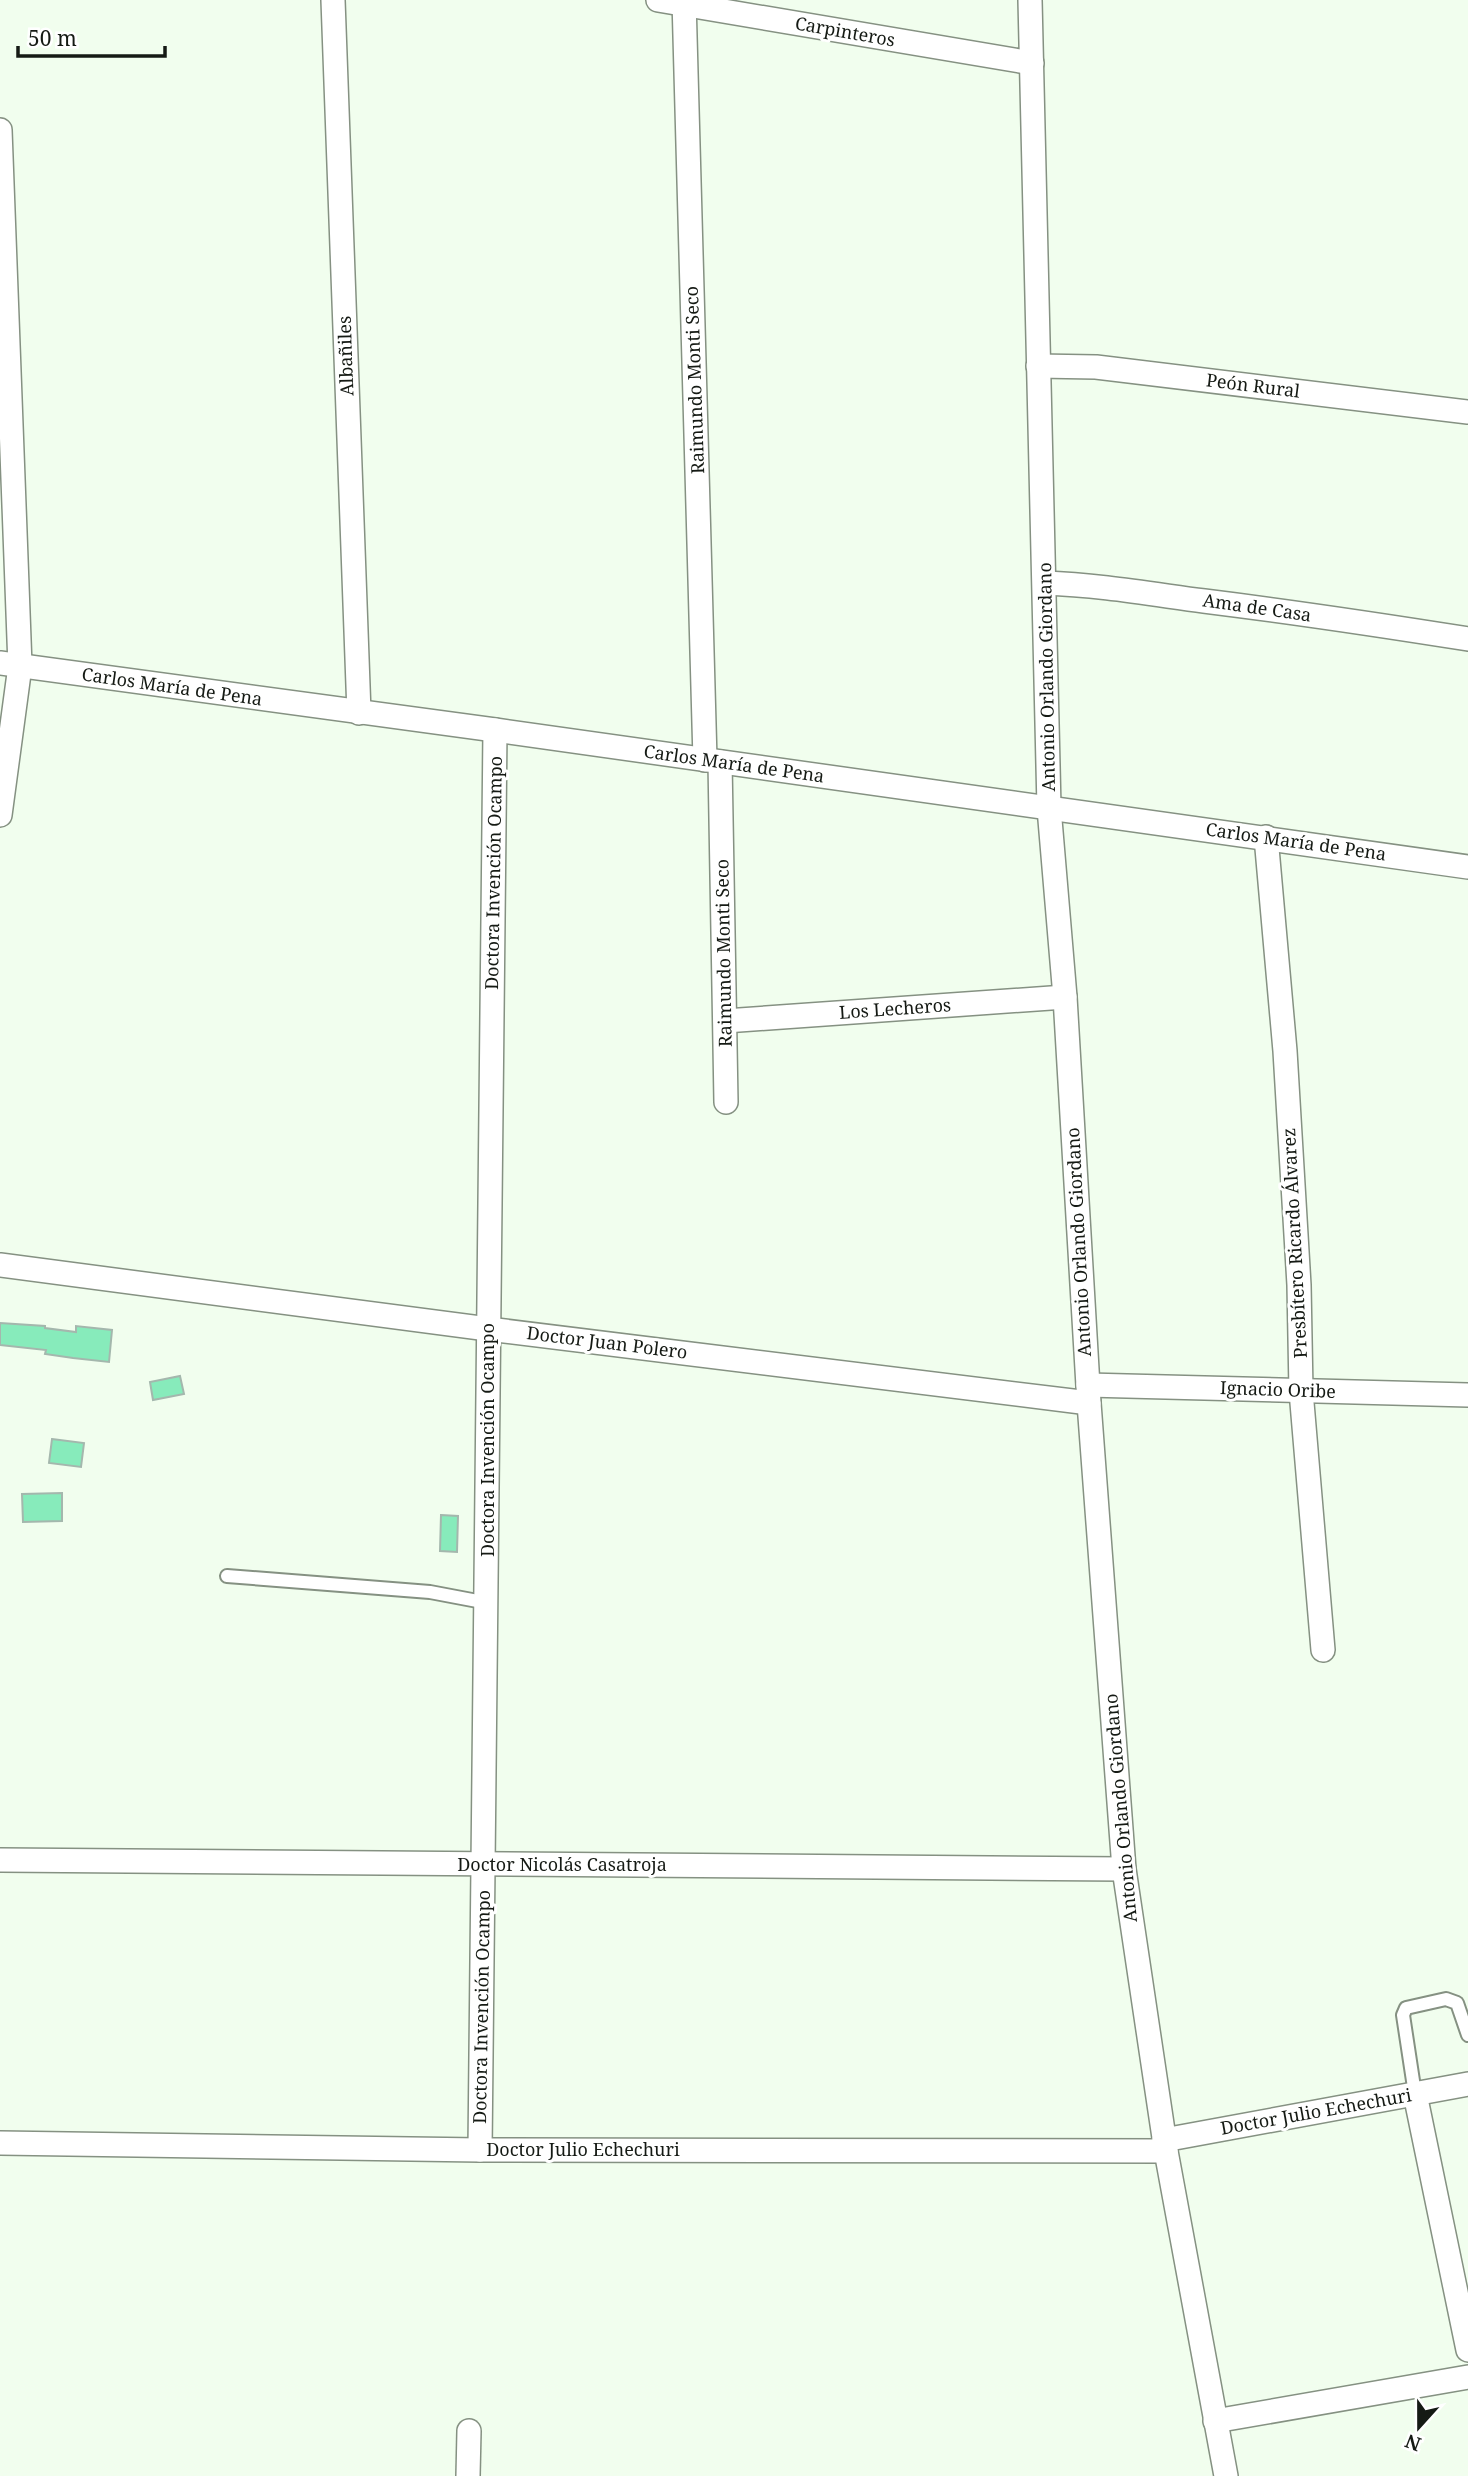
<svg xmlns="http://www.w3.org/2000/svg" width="1468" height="2476" viewBox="0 0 1468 2476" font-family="'Noto Serif',serif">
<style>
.building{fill:#87ebbb;stroke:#a4b7ad;stroke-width:2}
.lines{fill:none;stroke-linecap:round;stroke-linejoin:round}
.lane-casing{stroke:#859182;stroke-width:16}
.street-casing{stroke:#859182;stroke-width:26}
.lane{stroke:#fff;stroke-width:12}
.street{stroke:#fff;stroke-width:23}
.labels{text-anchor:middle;stroke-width:6;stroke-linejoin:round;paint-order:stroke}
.street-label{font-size:18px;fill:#151a14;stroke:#fff}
</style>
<rect width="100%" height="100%" fill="#f1feee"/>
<g class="building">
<path d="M0 1323 45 1326V1328L76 1332V1326L112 1330 109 1362 73 1358 45 1354 46 1350 0 1345Z"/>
<path d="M180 1376 184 1394 153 1400 150 1382Z"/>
<path d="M52 1439 84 1443 81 1467 49 1463Z"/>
<path d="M62 1493V1521L23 1522 22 1494Z"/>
<path d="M441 1515 458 1516 457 1552 440 1551Z"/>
</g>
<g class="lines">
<g class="lane-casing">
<g id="lane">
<path d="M227 1576 430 1592 488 1603"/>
<path d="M1415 2094 1403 2015 1406 2008 1446 1999 1457 2003 1468 2035"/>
</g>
</g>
<g class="street-casing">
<g id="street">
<path d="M333 0 359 713"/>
<path d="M658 0 1032 63"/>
<path d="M684 0 705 760"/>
<path d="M1030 0 1049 808 1065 997 1089 1403 1124 1869 1166 2151 1226 2476"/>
<path d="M0 130 20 666 0 815"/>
<path d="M1038 366 1096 367 1468 412"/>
<path d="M1045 583C1099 585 1151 594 1204 601 1292 612 1380 625 1468 639"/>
<path d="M0 663 495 730 1468 867"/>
<path d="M720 762 726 1102"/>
<path d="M1266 837 1285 1051 1299 1285 1301 1391 1323 1650"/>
<path d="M725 1021 1065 997"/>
<path d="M0 1265 488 1329 1089 1403"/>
<path d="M1088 1385 1468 1395"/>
<path d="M0 1860 1124 1869"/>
<path d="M1415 2094 1468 2350"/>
<path d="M1164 2140 1468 2084"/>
<path d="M0 2143 480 2150 1166 2151"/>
<path d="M480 2150 495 730"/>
<path d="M1215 2421 1468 2377"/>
<path d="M468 2476 469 2431"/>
</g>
</g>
<use href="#lane" class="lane"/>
<use href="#street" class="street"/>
</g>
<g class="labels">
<g class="street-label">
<text transform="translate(845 32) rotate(10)" y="6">Carpinteros</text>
<text transform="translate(346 356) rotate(-92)" y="6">Albañiles</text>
<text transform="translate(695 380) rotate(-92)" y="6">Raimundo Monti Seco</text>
<text transform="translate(1253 386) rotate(7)" y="6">Peón Rural</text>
<text transform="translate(1257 608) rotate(8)" y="6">Ama de Casa</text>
<text transform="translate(1047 677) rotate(-91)" y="6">Antonio Orlando Giordano</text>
<text transform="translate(172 687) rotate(8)" y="6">Carlos María de Pena</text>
<text transform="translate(734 764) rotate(8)" y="6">Carlos María de Pena</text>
<text transform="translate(1296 842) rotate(8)" y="6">Carlos María de Pena</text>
<text transform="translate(494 873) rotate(-89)" y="6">Doctora Invención Ocampo</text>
<text transform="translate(724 953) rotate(-91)" y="6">Raimundo Monti Seco</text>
<text transform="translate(895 1009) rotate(-4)" y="6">Los Lecheros</text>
<text transform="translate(1079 1242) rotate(-93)" y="6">Antonio Orlando Giordano</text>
<text transform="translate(1295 1243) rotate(-93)" y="6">Presbítero Ricardo Álvarez</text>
<text transform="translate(607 1343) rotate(7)" y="6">Doctor Juan Polero</text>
<text transform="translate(1278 1390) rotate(2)" y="6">Ignacio Oribe</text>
<text transform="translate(488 1440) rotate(-90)" y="6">Doctora Invención Ocampo</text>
<text transform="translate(1121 1808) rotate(-95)" y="6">Antonio Orlando Giordano</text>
<text x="562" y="1871">Doctor Nicolás Casatroja</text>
<text transform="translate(482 2007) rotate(-89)" y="6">Doctora Invención Ocampo</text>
<text transform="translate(1316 2112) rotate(-10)" y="6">Doctor Julio Echechuri</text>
<text x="583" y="2156">Doctor Julio Echechuri</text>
</g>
</g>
<g transform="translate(1419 2427) rotate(201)" stroke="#ffffff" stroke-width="5" paint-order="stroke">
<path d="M0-5L12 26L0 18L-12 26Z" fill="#151a14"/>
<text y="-10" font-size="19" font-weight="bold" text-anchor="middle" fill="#151a14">N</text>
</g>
<path d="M18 46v10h147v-10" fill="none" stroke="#151a14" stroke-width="3.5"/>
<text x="28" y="46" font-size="21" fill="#151a14" stroke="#ffffff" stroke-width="5" paint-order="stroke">50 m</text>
</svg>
